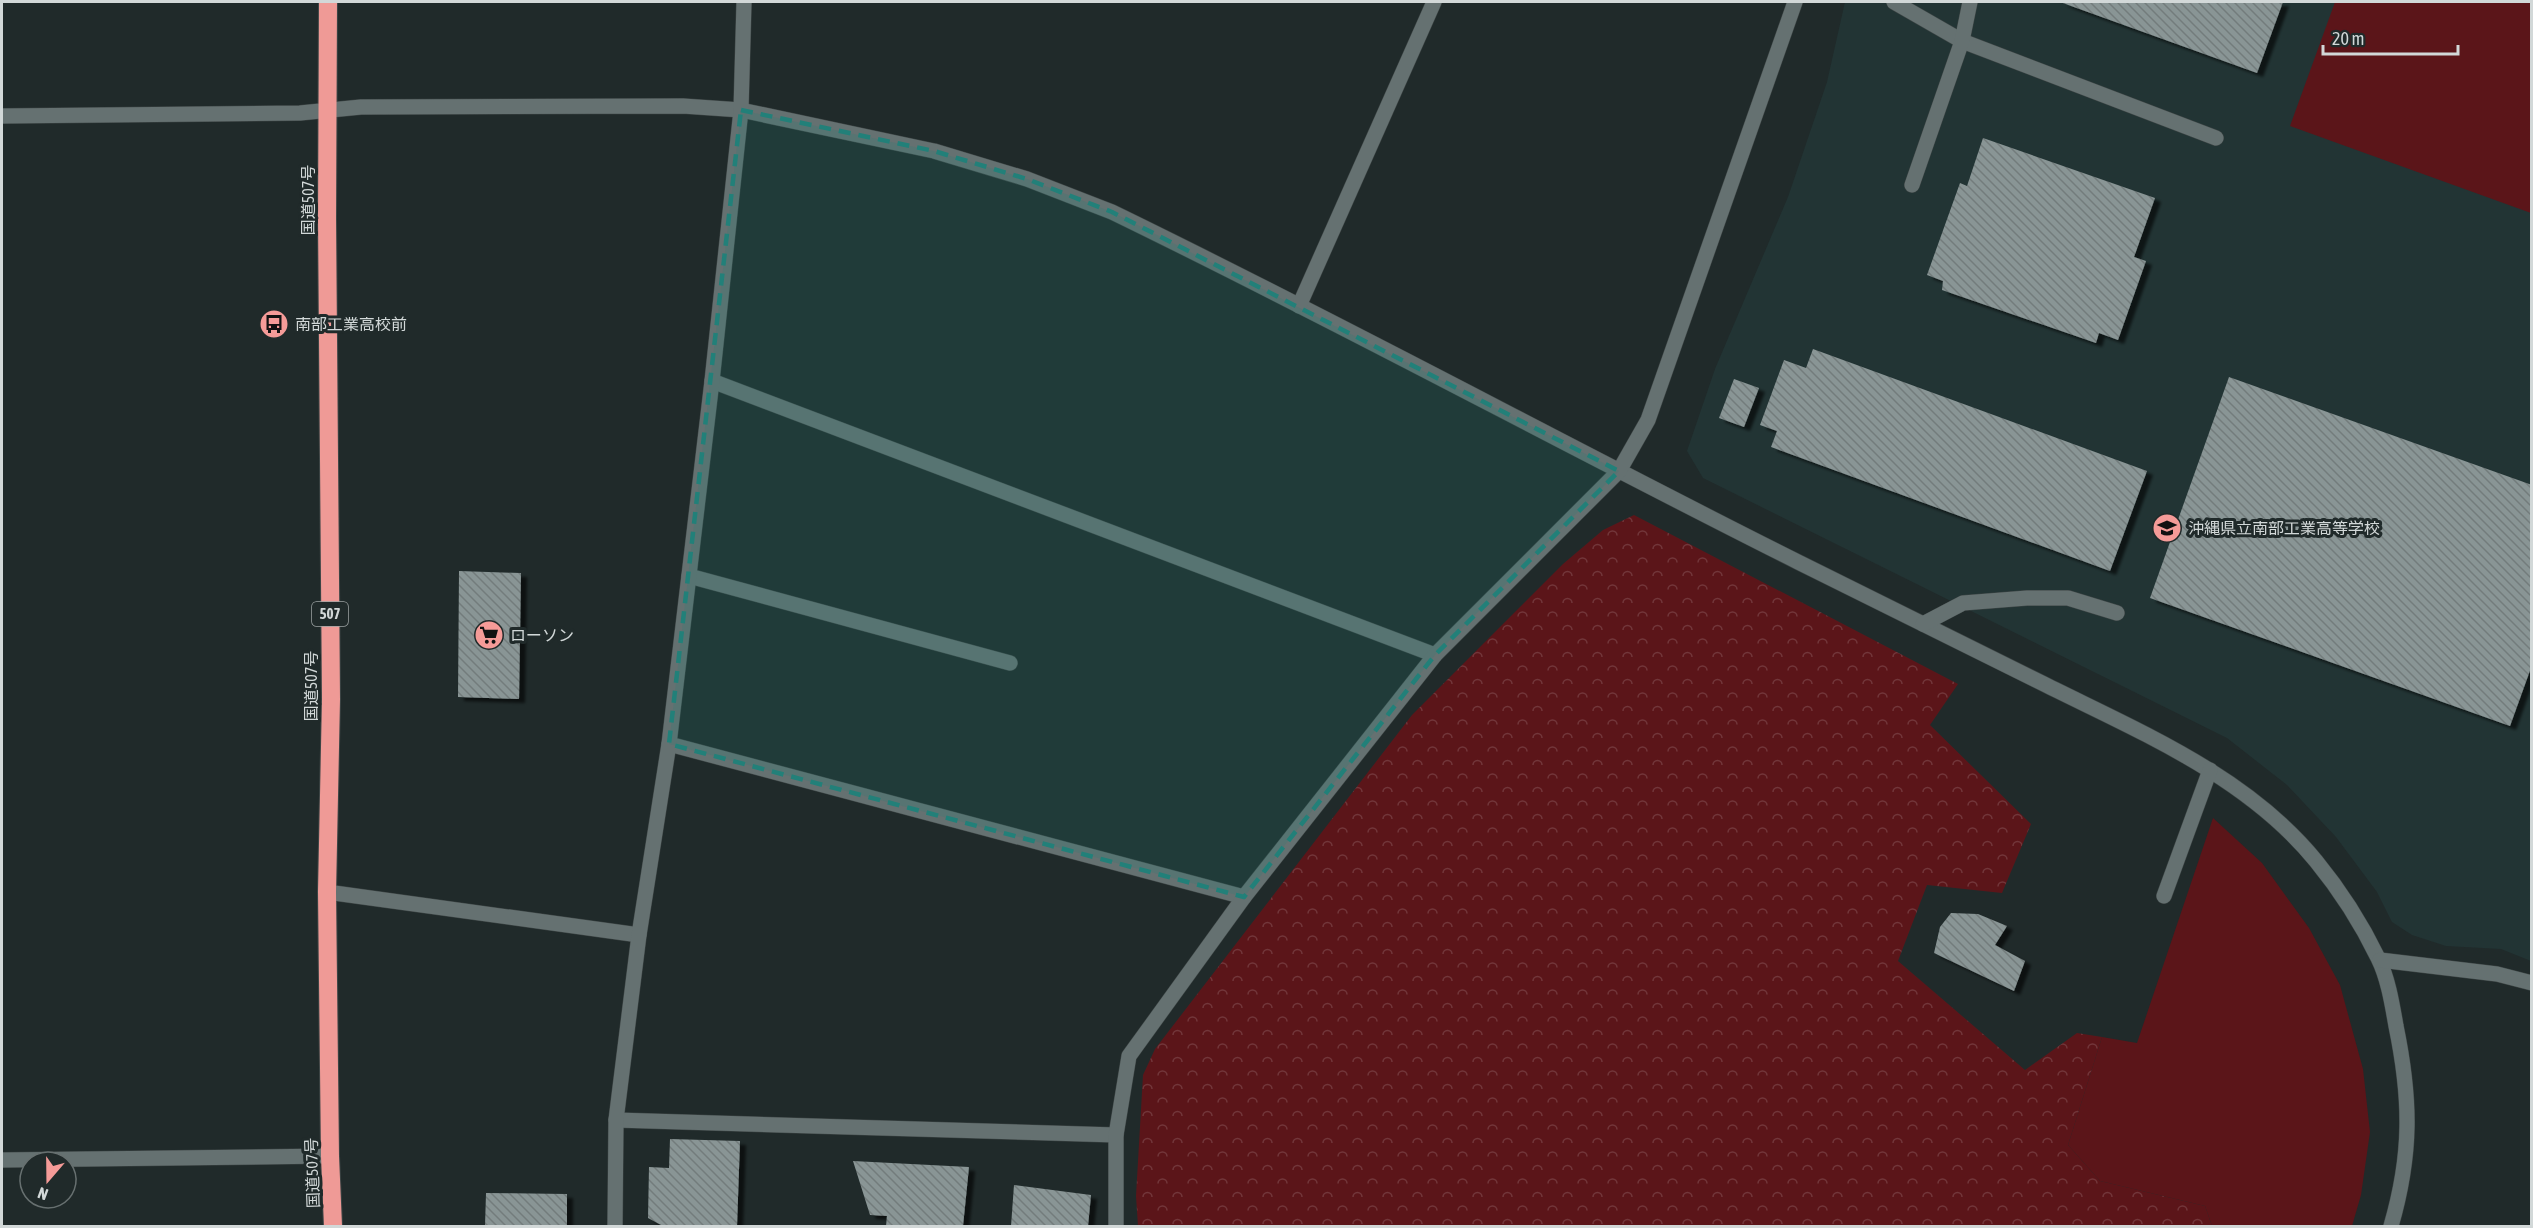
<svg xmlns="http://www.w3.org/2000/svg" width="2533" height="1228" viewBox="0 0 2533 1228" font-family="'Asap Condensed','Noto Sans JP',sans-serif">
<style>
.built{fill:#223434}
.grass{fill:#5b1519}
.forest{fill:url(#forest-crowns)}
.building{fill:url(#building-back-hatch);filter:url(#shadow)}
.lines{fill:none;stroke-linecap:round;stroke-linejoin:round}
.minor-casing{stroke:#3e4646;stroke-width:16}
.highway-casing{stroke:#3e4646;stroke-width:20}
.minor{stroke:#657171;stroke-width:15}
.highway{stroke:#ef9a96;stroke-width:18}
.marked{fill:#228079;fill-opacity:0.2;stroke:#228079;stroke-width:4.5;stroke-dasharray:12 8;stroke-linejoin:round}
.labels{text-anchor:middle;stroke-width:6;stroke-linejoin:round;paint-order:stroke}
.shield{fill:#202a2a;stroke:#9da4a4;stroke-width:1.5}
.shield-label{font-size:15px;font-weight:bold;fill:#d2d8d8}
.street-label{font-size:16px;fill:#d2d8d8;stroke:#202a2a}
.poi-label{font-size:16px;fill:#d2d8d8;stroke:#202a2a;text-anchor:start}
</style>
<defs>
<pattern id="forest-crowns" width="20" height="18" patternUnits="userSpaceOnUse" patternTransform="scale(1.5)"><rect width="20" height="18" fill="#5b1519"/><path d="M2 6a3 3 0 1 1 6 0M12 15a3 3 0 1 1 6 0" fill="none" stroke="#72363a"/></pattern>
<pattern id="building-back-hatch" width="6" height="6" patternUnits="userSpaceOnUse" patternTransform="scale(1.5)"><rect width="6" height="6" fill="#899595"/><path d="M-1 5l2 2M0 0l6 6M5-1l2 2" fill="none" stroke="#737c7c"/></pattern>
<filter id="shadow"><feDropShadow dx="6" dy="4" stdDeviation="1.5" flood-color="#0009"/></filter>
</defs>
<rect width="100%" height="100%" fill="#202a2a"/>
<path class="built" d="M1845 2H2531V961L2501 949 2446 946 2412 935 2392 922 2377 892 2336 837 2287 785 2227 738 1703 478 1687 451 1715 369 1788 197 1827 82Z"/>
<g class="grass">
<path d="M2335 2H2531V213L2290 126Z"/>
<path d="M2213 818 2262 863 2309 928 2340 985 2363 1069 2370 1132 2361 1195 2352 1226H2212L2205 1206 2100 1181 2068 1145 2102 1037 2137 1043Z"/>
</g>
<path class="forest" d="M1634 515 1958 684 1930 725 2031 824 2002 893 1927 885 1898 961 2025 1070 2077 1033 2102 1037 2068 1145 2100 1181 2205 1206 2212 1226H1138L1136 1196 1143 1075 1155 1049 1412 715 1563 564 1603 530Z"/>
<g class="building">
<path d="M2060 2H2283L2257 73Z"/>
<path d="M1983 138 2155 198 2134 257 2146 261 2118 340 2099 333 2096 343 1942 290 1943 281 1927 275 1960 183 1967 186Z"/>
<path d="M1813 349 2147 471 2110 571 1771 447 1777 431 1760 425 1784 360 1806 368Z"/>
<path d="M2229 377 2532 485V665L2510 726 2150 598Z"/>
<path d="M1734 379 1759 388 1744 427 1719 418Z"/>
<path d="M459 571 521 573 519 699 458 697Z"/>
<path d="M1951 913 1978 914 2007 926 1995 945 2025 961 2014 991 1934 953 1940 927Z"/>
<path d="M670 1139 740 1141 737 1226H663L648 1218 649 1167 669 1168Z"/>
<path d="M853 1161 969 1167 963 1226H886L887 1216 870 1215Z"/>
<path d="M1014 1185 1091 1195 1088 1226H1011Z"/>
<path d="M486 1193 567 1194V1226H485Z"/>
</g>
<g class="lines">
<g class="minor-casing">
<g id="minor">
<path d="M1894 2 1962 41 2216 138"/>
<path d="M2 116 300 113 361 107 683 106 741 110 934 151 1027 179 1112 212C1343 324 1568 447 1798 562 1880 603 1962 644 2044 684 2140 732 2247 776 2316 861 2339 889 2362 925 2378 958 2388 978 2392 1003 2396 1026 2411 1099 2412 1154 2391 1226"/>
<path d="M1912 185 1962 41 1970 2"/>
<path d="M1299 306 1434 2"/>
<path d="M712 381 1435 655"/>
<path d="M689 576 1010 663"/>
<path d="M1923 624 1963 603 2027 598H2068L2117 613"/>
<path d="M669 744 1244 897"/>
<path d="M327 892 639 935"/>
<path d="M2164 896 2210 770"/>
<path d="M2380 960 2497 974 2532 983"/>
<path d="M616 1120 1116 1135"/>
<path d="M2 1160 330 1156"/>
<path d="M615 1226 616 1120 639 935 669 744 712 381 741 110 744 2"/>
<path d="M1116 1226V1135L1129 1056 1244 897 1435 655 1619 471 1648 420 1795 2"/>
</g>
</g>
<g class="highway-casing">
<path id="highway" d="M328 2 327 218 331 699 327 892 330 1156 333 1226"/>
</g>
<use href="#minor" class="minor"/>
<use href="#highway" class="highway"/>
</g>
<path class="marked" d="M741 110 934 151 1027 179 1112 212 1619 471 1435 655 1244 897 669 744Z"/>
<defs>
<g id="bus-disc" transform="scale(1.5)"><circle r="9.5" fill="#f59b98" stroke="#202a2a"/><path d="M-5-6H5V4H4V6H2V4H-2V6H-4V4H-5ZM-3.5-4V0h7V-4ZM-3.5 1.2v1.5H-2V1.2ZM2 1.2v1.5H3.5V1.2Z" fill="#111"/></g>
<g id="school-disc" transform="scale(1.5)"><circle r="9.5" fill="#f59b98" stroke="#202a2a"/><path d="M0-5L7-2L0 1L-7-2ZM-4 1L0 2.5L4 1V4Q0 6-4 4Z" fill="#111"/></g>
<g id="supermarket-disc" transform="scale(1.5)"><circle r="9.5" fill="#f59b98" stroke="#202a2a"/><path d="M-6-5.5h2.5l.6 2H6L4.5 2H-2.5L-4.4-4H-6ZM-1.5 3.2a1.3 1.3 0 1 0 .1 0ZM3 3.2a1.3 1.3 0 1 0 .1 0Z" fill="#111"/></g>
</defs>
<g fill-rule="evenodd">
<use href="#bus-disc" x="274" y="324"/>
<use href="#school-disc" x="2167" y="528"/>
<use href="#supermarket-disc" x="489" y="635"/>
</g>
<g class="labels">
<rect class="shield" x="312" y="602" width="36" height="24" rx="4.5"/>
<g class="shield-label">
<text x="330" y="619">507</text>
</g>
<g class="street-label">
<text transform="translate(308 200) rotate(-90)" y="6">国道507号</text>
<text transform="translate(311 686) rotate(-90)" y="6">国道507号</text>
<text transform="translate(312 1173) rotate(-92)" y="6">国道507号</text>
</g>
<g class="poi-label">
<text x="295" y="330">南部工業高校前</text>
<text x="2188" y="534">沖縄県立南部工業高等学校</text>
<text x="510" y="641">ローソン</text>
</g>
</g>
<rect width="2533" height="1228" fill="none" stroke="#d2d8d8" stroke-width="6"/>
<g transform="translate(48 1180) rotate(200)"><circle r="28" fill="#202a2a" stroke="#677070" stroke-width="1.5"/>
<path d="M0-4.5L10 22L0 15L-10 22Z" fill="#f59b98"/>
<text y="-9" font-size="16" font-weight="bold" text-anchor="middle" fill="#d2d8d8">N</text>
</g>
<path d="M2323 45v9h135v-9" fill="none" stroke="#d2d8d8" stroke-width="3"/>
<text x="2332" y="45" font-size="18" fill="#d2d8d8" stroke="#202a2a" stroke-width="4.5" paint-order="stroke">20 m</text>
</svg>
